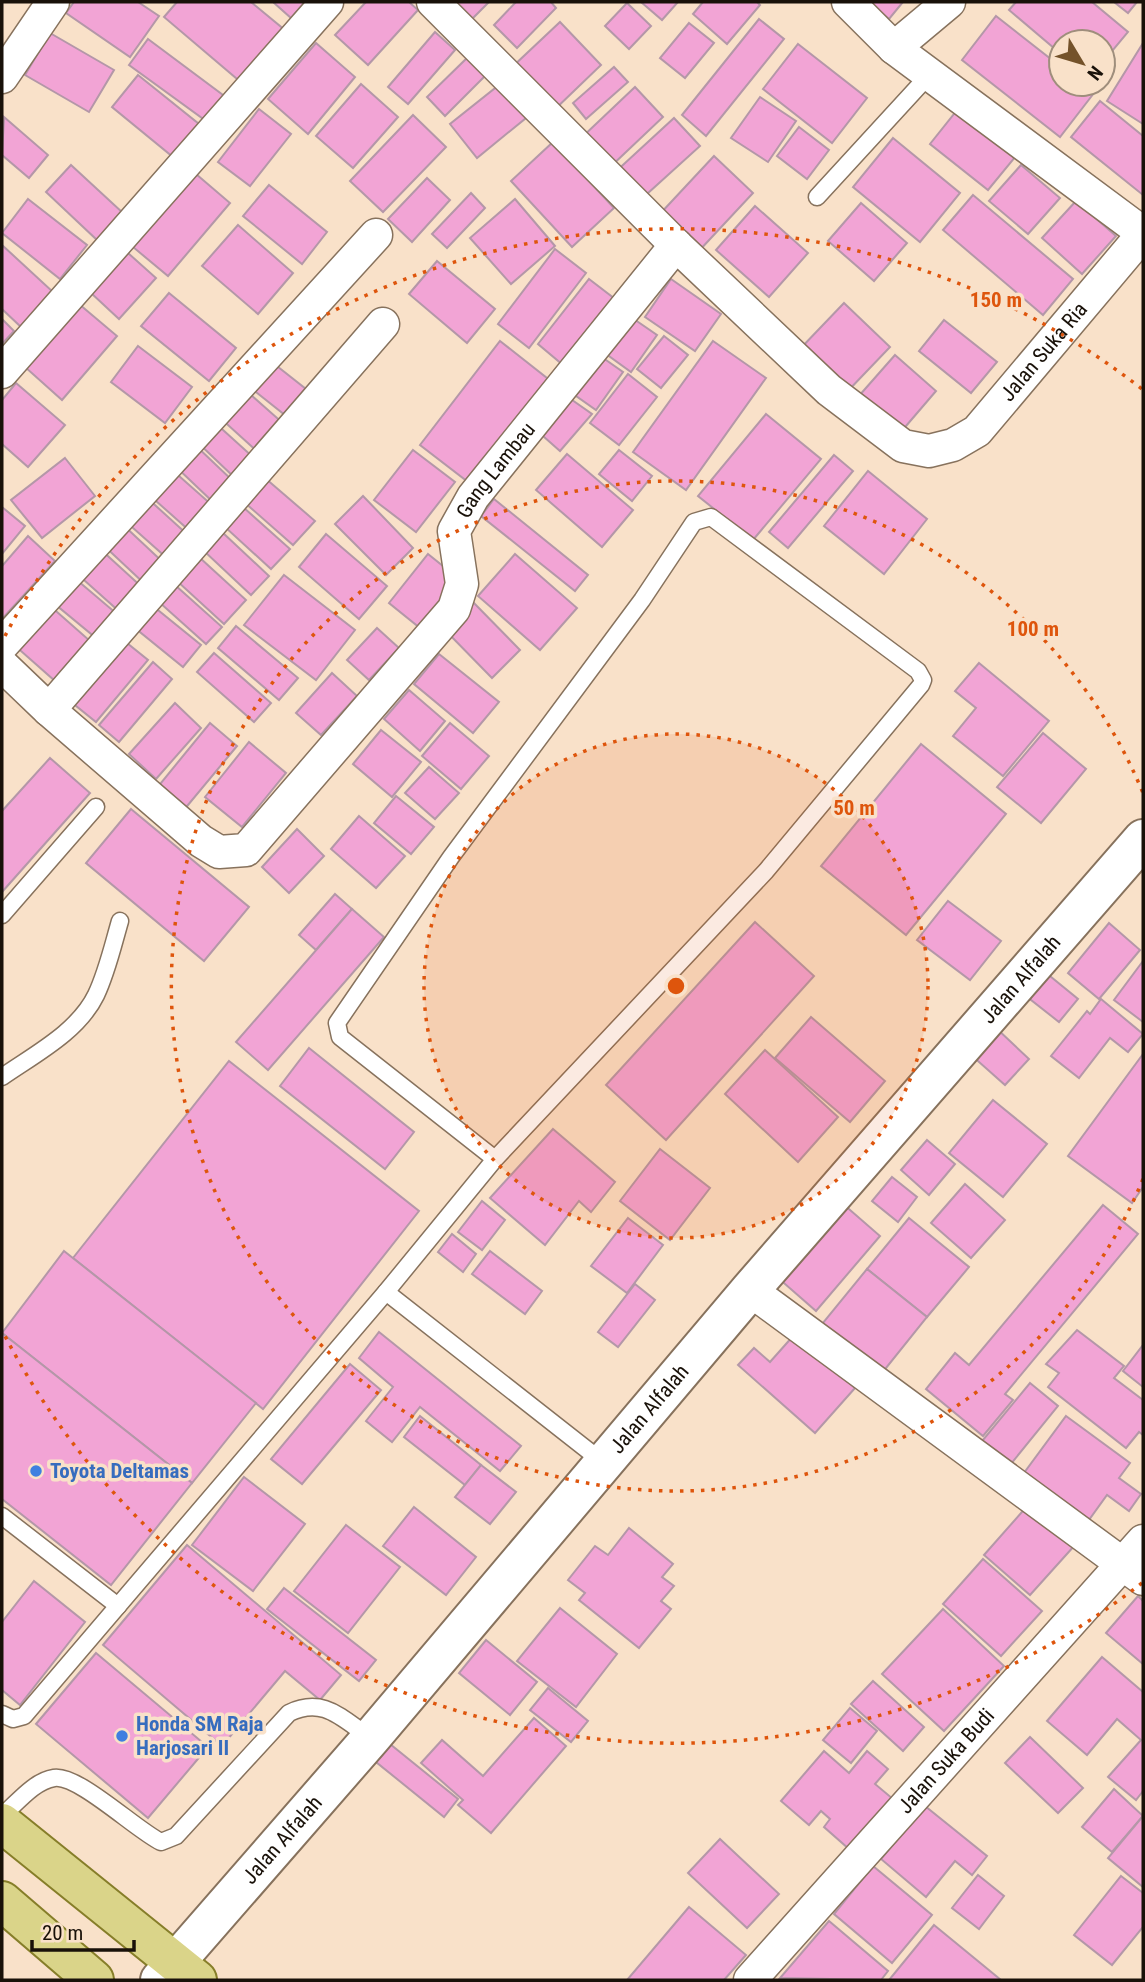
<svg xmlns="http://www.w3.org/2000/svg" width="1145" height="1982" viewBox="0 0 1145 1982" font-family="'Roboto Condensed',sans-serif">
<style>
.building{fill:#f2a4d5;stroke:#b497a8;stroke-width:2}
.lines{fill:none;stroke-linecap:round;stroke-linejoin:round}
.lane-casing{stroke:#87725d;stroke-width:19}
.street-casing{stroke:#87725d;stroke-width:35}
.secondary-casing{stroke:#87725d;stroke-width:42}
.primary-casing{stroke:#867e29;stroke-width:42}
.lane{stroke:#fff;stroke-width:16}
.street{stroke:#fff;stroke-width:32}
.secondary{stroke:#fff;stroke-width:38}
.primary{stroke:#dad489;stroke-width:38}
.ring{fill:none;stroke:#de550c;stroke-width:3.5;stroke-dasharray:3.5 7}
.shop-dot{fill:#3f7fe0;stroke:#f9e1c9;stroke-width:2.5}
.labels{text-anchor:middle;stroke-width:7;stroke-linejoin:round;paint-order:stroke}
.street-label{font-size:21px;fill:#191109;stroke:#f9e1c9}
.shop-label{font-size:21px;font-weight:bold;fill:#366cbe;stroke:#f9e1c9;text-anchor:start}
.centre{fill:#de550c;stroke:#f9e1c9;stroke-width:3.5}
.ring-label{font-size:21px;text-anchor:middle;font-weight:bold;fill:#de550c;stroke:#f9e1c9;stroke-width:7;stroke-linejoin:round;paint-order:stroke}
</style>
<rect width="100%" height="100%" fill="#f9e1c9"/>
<g class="building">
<path d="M74 2H138L159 16 130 57 66 13Z"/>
<path d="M177 2H251L286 31 243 84 164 17Z"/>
<path d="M273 2H305L291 18Z"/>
<path d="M366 2H409L418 10 368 65 335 35Z"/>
<path d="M447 2H489L469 22Z"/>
<path d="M516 2H551L556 8 517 48 494 25Z"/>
<path d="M641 2H678L662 20Z"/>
<path d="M703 2H757L760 5 727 44 693 14Z"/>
<path d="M869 2H903L889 19Z"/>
<path d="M1016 2H1092L1128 32 1103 62V42H1061V54L1009 10Z"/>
<path d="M1114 2H1137L1128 13Z"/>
<path d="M627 3 651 26 629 49 605 26Z"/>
<path d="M996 16 1061 67V84H1082L1094 93 1060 137 962 60Z"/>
<path d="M759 19 784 39 706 136 682 115Z"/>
<path d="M560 22 601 65 551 113 509 70Z"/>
<path d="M689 23 714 43 685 78 660 58Z"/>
<path d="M435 32 455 50 408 104 388 87Z"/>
<path d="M50 33 114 70 89 112 25 75Z"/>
<path d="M148 39 231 101 213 126 129 65Z"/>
<path d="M316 43 355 77 308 134 268 99Z"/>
<path d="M1143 43V124L1107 101Z"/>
<path d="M798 44 867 98 832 143 763 89Z"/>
<path d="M468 57 486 75 445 116 427 97Z"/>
<path d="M614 67 628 82 586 119 573 103Z"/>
<path d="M138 75 199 124 173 157 112 107Z"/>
<path d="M361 84 398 117 353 168 316 136Z"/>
<path d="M499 85 526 118 477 158 450 124Z"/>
<path d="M635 87 663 117 607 170 579 140Z"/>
<path d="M760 97 796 121 768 162 731 138Z"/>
<path d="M1100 101 1143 136V195L1071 137Z"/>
<path d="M259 109 291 134 250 186 218 162Z"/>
<path d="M958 109 1016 156 988 190 930 144Z"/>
<path d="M413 115 446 147 383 212 350 181Z"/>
<path d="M4 117 48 155 29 178 2 155Z"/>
<path d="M674 118 700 146 637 203 612 175Z"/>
<path d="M799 127 829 150 807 179 777 156Z"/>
<path d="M893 138 960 193 920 242 853 187Z"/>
<path d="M553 142 614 208 572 247 511 181Z"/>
<path d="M714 156 753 193 697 253 658 216Z"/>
<path d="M71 165 123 213 97 240 46 192Z"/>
<path d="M1021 165 1060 198 1028 234 989 201Z"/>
<path d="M196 174 230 203 168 276 133 247Z"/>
<path d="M427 178 450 200 412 242 388 219Z"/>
<path d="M269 185 327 232 302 264 243 216Z"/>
<path d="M471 193 485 208 447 248 432 234Z"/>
<path d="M973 195 1073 279 1043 315 943 230Z"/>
<path d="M28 199 87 245 60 279 2 233Z"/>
<path d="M515 199 555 246 511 284 470 238Z"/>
<path d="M1076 201 1116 236 1082 274 1042 238Z"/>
<path d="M861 203 907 243 874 281 828 241Z"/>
<path d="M755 206 808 253 769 297 716 250Z"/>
<path d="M238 225 293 273 258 314 202 266Z"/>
<path d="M2 245 53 292 21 327 2 309Z"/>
<path d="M555 249 586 273 529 348 498 324Z"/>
<path d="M128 253 156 278 119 319 91 293Z"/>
<path d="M437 261 495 309 467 343 409 294Z"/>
<path d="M589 279 615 299 563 365 538 344Z"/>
<path d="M671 279 721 314 695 351 645 317Z"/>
<path d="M169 293 236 348 209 381 141 326Z"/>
<path d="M844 303 890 347 844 395 798 351Z"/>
<path d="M79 304 117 336 62 400 25 367Z"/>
<path d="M628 315 657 335 631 372 602 351Z"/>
<path d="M2 319 14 331 2 344Z"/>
<path d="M944 320 997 362 971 393 919 351Z"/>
<path d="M664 336 688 355 661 388 637 369Z"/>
<path d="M500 341 552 382 472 485 420 445Z"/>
<path d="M713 341 766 378 686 490 633 452Z"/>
<path d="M138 346 192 387 165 423 111 382Z"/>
<path d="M596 353 623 372 596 410 569 391Z"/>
<path d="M895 355 936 391 900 433 858 397Z"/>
<path d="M268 359 311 393 290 419 247 385Z"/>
<path d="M628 374 657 397 619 445 590 423Z"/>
<path d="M16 383 65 425 28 467 2 444V400Z"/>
<path d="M243 388 285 425 260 454 218 416Z"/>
<path d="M565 395 592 414 560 451 535 429Z"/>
<path d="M766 414 821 459 753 540 698 496Z"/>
<path d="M212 420 254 458 235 478 194 439Z"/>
<path d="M193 443 234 482 214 503 173 464Z"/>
<path d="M413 450 455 482 416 532 374 500Z"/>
<path d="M619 450 652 476 632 501 599 474Z"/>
<path d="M567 454 633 510 602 547 536 490Z"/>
<path d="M834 455 853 471 788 548 769 532Z"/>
<path d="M65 458 95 496 42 538 11 500Z"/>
<path d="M170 468 213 506 191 532 147 493Z"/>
<path d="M868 471 927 519 884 574 824 526Z"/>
<path d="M265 478 315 521 293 545 244 502Z"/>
<path d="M145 496 189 536 168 559 124 520Z"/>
<path d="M363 496 413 548 386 575 335 524Z"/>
<path d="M494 499 588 575 575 591 481 516Z"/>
<path d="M2 507 25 526 2 554Z"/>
<path d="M243 507 290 549 271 569 225 527Z"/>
<path d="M120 522 166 565 147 586 101 543Z"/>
<path d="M222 532 269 576 251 595 204 551Z"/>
<path d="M326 534 387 586 359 619 299 567Z"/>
<path d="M28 536 55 561 2 619V566Z"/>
<path d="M98 547 144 589 121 613 75 572Z"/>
<path d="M428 554 459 579 420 628 389 603Z"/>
<path d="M515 554 577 608 540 650 478 596Z"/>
<path d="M199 557 246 600 224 624 177 581Z"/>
<path d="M71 575 117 614 96 638 50 600Z"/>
<path d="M284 575 355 630 316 680 244 625Z"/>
<path d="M175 585 222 627 206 644 159 602Z"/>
<path d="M470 599 520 650 492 678 442 627Z"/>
<path d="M48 604 90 641 55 681 13 644Z"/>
<path d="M153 606 201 645 183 667 135 628Z"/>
<path d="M236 626 298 678 279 700 218 648Z"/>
<path d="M377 628 399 648 369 680 347 660Z"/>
<path d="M122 639 148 660 96 722 70 701Z"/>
<path d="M214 653 271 703 254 722 197 672Z"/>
<path d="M439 654 499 702 473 733 414 684Z"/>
<path d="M153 662 172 679 119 742 99 725Z"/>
<path d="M979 663 1049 721 1003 776 953 736 976 708 955 691Z"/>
<path d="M332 673 357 696 321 735 296 713Z"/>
<path d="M409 690 445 721 420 751 384 719Z"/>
<path d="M175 703 201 728 156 779 129 754Z"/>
<path d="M210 723 237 746 183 811 156 789Z"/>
<path d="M450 723 489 756 461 789 422 756Z"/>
<path d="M381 730 421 762 392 797 353 764Z"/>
<path d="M1043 733 1086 769 1041 823 997 787Z"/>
<path d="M249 742 286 773 242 827 205 797Z"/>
<path d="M921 744 1006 814 906 935 821 866Z"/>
<path d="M50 758 90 793 2 892V811Z"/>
<path d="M429 767 459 793 435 819 405 793Z"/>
<path d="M396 796 434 827 411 854 374 823Z"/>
<path d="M131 809 249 907 204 961 86 863Z"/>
<path d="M359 816 405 856 376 888 331 849Z"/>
<path d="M297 829 324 856 289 893 262 867Z"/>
<path d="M335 894 352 909 316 950 299 935Z"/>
<path d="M948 901 1001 941 970 980 917 940Z"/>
<path d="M352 909 384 937 268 1070 236 1042Z"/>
<path d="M755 922 814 976 666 1140 606 1085Z"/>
<path d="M1109 923 1140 950 1099 999 1068 973Z"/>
<path d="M1143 961V1022L1114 1000Z"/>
<path d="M1045 972 1078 999 1059 1022 1026 996Z"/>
<path d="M1101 999 1143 1034 1128 1052 1110 1038 1079 1078 1051 1056 1087 1011 1090 1014Z"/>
<path d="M811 1017 885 1081 850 1122 775 1058Z"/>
<path d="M995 1027 1029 1059 1005 1085 970 1054Z"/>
<path d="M309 1048 414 1132 385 1169 280 1086Z"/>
<path d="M765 1050 838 1117 798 1162 725 1094Z"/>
<path d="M1143 1054V1187L1132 1203 1068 1156Z"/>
<path d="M229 1061 419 1211 263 1409 73 1258Z"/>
<path d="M993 1100 1047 1144 1003 1197 949 1153Z"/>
<path d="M553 1129 615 1182 591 1212 579 1201 545 1245 490 1198Z"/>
<path d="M927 1140 955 1164 929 1195 901 1170Z"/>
<path d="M660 1149 710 1188 670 1240 620 1201Z"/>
<path d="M892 1177 917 1197 898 1222 872 1201Z"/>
<path d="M965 1184 1005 1220 971 1258 931 1223Z"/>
<path d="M482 1201 505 1220 482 1250 458 1232Z"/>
<path d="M842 1203 880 1236 816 1311 777 1277Z"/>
<path d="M1103 1205 1138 1234 1005 1394 1013 1400 983 1436 926 1389 955 1353 969 1365Z"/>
<path d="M628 1218 663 1245 627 1293 591 1266Z"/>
<path d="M909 1218 969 1267 927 1317 867 1269Z"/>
<path d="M452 1234 476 1254 463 1272 438 1252Z"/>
<path d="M64 1251 256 1403 192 1483 2 1333Z"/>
<path d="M490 1251 542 1291 525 1314 472 1274Z"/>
<path d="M867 1269 927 1317 882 1373 822 1324Z"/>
<path d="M635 1284 655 1300 618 1347 598 1332Z"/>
<path d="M1077 1330 1124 1366 1114 1378 1143 1400V1435L1139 1432 1126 1448 1048 1387 1059 1373 1046 1364Z"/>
<path d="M379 1332 521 1446 500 1471 420 1407 392 1442 366 1421 393 1387 359 1358Z"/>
<path d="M2 1333 192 1483 111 1585 2 1499Z"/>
<path d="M794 1335 855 1388 815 1433 738 1365 754 1348 770 1362Z"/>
<path d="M1143 1345V1387L1123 1371Z"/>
<path d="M350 1364 381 1390 302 1484 271 1459Z"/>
<path d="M1030 1383 1058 1406 1006 1470 978 1446Z"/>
<path d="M420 1416 481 1465 465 1485 404 1437Z"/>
<path d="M1066 1416 1130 1463 1119 1478 1141 1494 1129 1511 1107 1495 1086 1524 1021 1477Z"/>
<path d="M481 1465 516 1492 490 1524 455 1497Z"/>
<path d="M244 1477 305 1524 253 1591 192 1545Z"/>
<path d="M1029 1504 1075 1545 1030 1595 984 1555Z"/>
<path d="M414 1507 476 1557 446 1595 383 1546Z"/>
<path d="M346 1525 400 1567 348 1633 294 1591Z"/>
<path d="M629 1528 673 1564 662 1577 674 1586 661 1601 671 1609 639 1648 579 1600 585 1593 568 1580 595 1546 608 1555Z"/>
<path d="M187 1545 341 1675 320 1700 285 1671 222 1746 103 1645Z"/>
<path d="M983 1559 1042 1611 1001 1656 943 1604Z"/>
<path d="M34 1581 85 1622 20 1705 2 1690V1622Z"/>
<path d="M284 1588 376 1660 359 1681 267 1609Z"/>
<path d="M1138 1596 1143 1601V1664L1106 1633Z"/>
<path d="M560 1608 617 1654 576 1707 517 1661Z"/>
<path d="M943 1609 1004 1666 944 1731 882 1674Z"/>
<path d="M486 1640 537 1682 510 1715 459 1673Z"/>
<path d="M96 1653 208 1747 148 1818 36 1724Z"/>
<path d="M1102 1657 1143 1692V1791L1136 1800 1108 1777 1141 1740 1117 1719 1087 1755 1047 1721Z"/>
<path d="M873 1681 924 1727 903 1751 851 1704Z"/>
<path d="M548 1688 588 1721 571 1742 530 1710Z"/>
<path d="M850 1708 877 1731 851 1763 823 1740Z"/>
<path d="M534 1718 566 1746 491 1833 458 1805 463 1800 421 1763 442 1740 483 1776Z"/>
<path d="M1030 1737 1083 1788 1058 1813 1005 1763Z"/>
<path d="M390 1744 458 1799 444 1817 376 1762Z"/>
<path d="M824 1751 849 1773 867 1751 888 1769 875 1784 893 1799 849 1849 824 1827 830 1819 821 1811 809 1825 781 1801Z"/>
<path d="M1114 1789 1143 1816 1112 1852 1082 1827Z"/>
<path d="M925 1806 987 1856 972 1875 955 1861 926 1897 881 1859Z"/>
<path d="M1143 1816V1887L1108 1858Z"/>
<path d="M720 1839 779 1894 747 1928 688 1873Z"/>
<path d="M873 1866 932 1915 892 1963 834 1914Z"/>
<path d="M978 1875 1004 1896 979 1929 952 1908Z"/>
<path d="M1121 1876 1143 1893V1927L1112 1965 1074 1935Z"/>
<path d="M689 1907 746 1955 724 1980H627Z"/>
<path d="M829 1921 888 1971 881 1980 780 1978Z"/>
<path d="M934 1925 1001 1980H889Z"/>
</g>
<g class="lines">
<g class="lane-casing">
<g id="lane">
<path d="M817 197 929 75"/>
<path d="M2 915 96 807"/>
<path d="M2 1077C35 1054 78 1032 96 995 107 972 113 945 120 921"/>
<path d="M386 1292 604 1463"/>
<path d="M2 1516 118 1606"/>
<path d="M2 1714 13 1719 24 1716 386 1292 495 1159 766 871 921 685 923 680 918 671 711 517 694 522 642 600 451 857 337 1023 340 1037 495 1159"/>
<path d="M2 1816C17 1803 34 1781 54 1778 78 1774 136 1830 161 1842L176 1836 289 1713C324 1696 342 1719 371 1738"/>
</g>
</g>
<g class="street-casing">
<g id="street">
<path id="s1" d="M433 2 676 245 829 390 903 446 929 451 953 445 977 431 1143 234"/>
<path d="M848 2 894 48"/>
<path d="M949 2 894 48 1143 233"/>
<path d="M2 77 53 2"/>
<path d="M2 372 327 2"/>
<path d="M2 645 376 235"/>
<path id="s2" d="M2 665 49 710 201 841 219 852 246 850 454 609 462 584 454 531 473 497 676 245"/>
<path d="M49 710 383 324"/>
<path d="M750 1290 1143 1579"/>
<path id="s3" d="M750 1980 1143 1541"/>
</g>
</g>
<g class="secondary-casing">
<g id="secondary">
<path id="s4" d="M160 1980 371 1738 750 1290 1143 839"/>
</g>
</g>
<g class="primary-casing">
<g id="primary">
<path d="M2 1823 197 1980"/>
<path d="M2 1901 94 1980"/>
</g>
</g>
<use href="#lane" class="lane"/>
<use href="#street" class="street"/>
<use href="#secondary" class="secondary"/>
<use href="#primary" class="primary"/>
</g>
<circle cx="676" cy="986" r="252" fill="#de550c" fill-opacity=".12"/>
<g class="ring">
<circle cx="676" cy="986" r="252"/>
<path d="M1143 1179A505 505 0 1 1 1143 793"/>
<path d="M1142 1583A757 757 0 0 1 5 1336M5 636A757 757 0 0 1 1142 389"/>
</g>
<g class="shop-dot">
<circle cx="36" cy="1471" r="7"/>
<circle cx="122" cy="1736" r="7"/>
</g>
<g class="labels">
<g class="street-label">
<text dy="7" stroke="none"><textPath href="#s1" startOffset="830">Jalan Suka Ria</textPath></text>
<text dy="7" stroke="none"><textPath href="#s2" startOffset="786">Gang Lambau</textPath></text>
<text dy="7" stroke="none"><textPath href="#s4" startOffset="1320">Jalan Alfalah</textPath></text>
<text dy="7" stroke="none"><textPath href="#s4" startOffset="752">Jalan Alfalah</textPath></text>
<text dy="7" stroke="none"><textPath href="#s3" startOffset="294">Jalan Suka Budi</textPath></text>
<text dy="7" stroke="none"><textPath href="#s4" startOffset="186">Jalan Alfalah</textPath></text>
</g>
<g class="shop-label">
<text x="50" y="1478">Toyota Deltamas</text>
<text x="136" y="1731">Honda SM Raja<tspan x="136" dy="24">Harjosari II</tspan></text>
</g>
</g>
<circle cx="676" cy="986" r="10" class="centre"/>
<g class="ring-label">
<text x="996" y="307">150 m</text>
<text x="1033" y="636">100 m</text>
<text x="854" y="815">50 m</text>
</g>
<rect width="1145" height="1982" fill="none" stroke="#191109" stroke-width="7"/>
<g transform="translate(1082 63) rotate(128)"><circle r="33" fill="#f9e1c9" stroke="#9f8e7c" stroke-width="2"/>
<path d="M0-5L12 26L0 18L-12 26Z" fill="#74522a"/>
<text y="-10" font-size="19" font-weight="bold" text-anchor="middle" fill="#191109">N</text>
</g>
<path d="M32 1940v10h102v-10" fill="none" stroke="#191109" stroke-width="3.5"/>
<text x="42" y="1940" font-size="21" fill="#191109" stroke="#f9e1c9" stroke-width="5" paint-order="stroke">20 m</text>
</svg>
